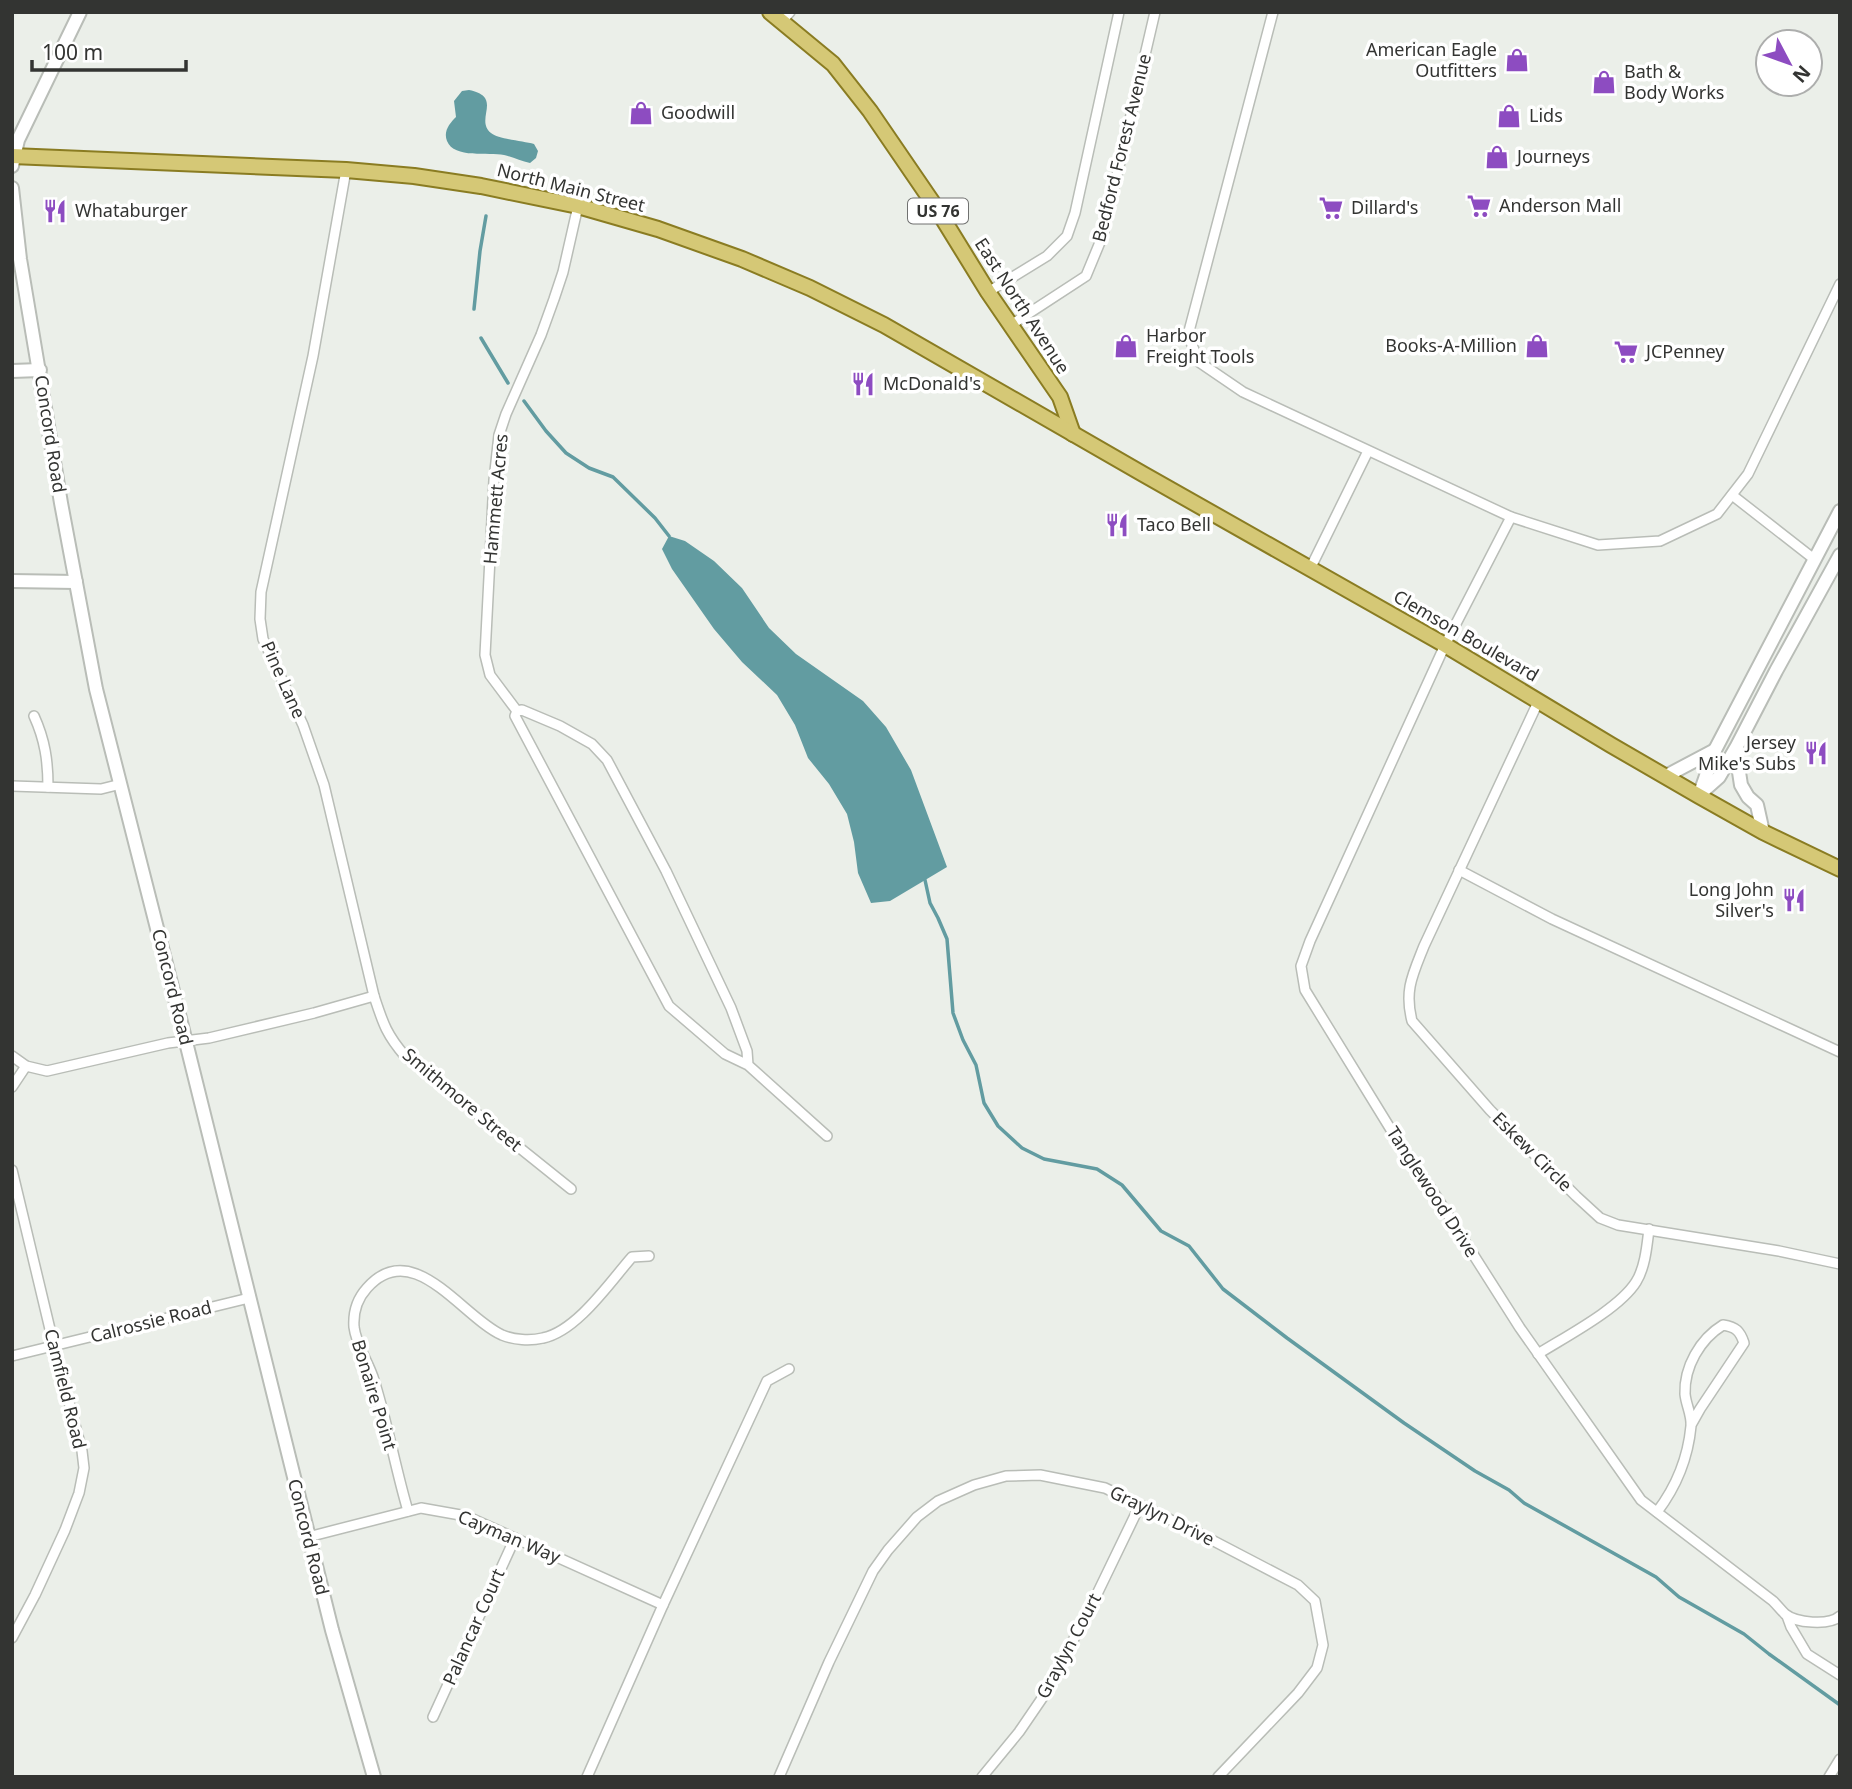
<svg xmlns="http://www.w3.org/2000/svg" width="1852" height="1789" viewBox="0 0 1852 1789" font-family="'Noto Sans',sans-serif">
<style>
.water{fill:#629ca1}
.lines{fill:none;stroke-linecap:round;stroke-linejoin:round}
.stream{stroke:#629ca1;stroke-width:3.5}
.street-casing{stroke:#b9bdb7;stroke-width:12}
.secondary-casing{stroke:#b9bdb7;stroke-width:16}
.primary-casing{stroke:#8a7c22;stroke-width:18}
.street{stroke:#fff;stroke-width:9}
.secondary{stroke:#fff;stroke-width:12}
.primary{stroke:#d5c876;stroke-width:14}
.labels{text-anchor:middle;stroke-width:7;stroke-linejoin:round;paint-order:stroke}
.shield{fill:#fff;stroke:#707170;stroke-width:2}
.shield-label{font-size:16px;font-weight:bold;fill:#333432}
.poi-label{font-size:18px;fill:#333432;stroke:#fff;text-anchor:start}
.street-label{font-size:18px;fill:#333432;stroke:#fff}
</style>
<rect width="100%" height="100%" fill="#ebefe9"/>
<g class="water">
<path d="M469 90C504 97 474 119 491 133 498 139 523 141 534 144L538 151 536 158 530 163C521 161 513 157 504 155 489 152 454 159 447 141 443 131 450 123 456 117L454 101 462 91Z"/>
<path d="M669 536 685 541 714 561 742 588 769 628 796 654 863 701 886 727 911 770 947 867 890 901 871 903 858 873 854 842 847 814 829 784 808 758 795 725 777 695 742 662 714 629 672 569 662 549Z"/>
</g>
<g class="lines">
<g class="stream">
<path d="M474 309 480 251 486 216"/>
<path d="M481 338 508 383"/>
<path d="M524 401 546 431 566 453 589 468 613 477 655 518 669 536"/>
<path d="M925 880 930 903 938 918 947 939 953 1013 963 1040 976 1065 984 1103 998 1126 1022 1148 1044 1159 1097 1169 1122 1185 1161 1231 1189 1246 1223 1289 1287 1338 1404 1423 1475 1471 1509 1490 1524 1503 1656 1577 1679 1597 1744 1634 1769 1654 1840 1705"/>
</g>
<g class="street-casing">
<g id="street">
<path d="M1273 12 1188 335 1199 362 1243 392 1511 517 1598 545 1660 541 1717 514 1748 474 1840 284"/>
<path d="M782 21 790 12"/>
<path d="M346 170 313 356 261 592 260 619 263 639 303 725 324 785 374 996C383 1023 386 1034 405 1056L571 1189"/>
<path d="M988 292 1047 256 1067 236 1075 213 1119 12"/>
<path d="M1011 325 1086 276 1103 235 1155 12"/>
<path d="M1732 495 1814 559"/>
<path d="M1511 517 1445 645 1310 941 1301 966 1305 990 1401 1146 1436 1196 1520 1328 1641 1500 1773 1601C1777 1605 1781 1610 1785 1614 1796 1623 1829 1626 1840 1616"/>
<path d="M1310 569 1368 451"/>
<path d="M1539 700 1424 946C1413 974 1404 990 1412 1021L1490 1110 1576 1196 1600 1218 1618 1225 1779 1251 1840 1264"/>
<path d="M517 711 490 675 485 655 494 480 499 435 506 414 541 335 554 299 563 272 578 206"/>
<path d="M34 716C45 740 48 761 48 787"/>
<path d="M12 786 101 789 121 784"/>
<path d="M1459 870 1552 919 1840 1052"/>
<path d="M12 1056 26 1066 47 1071 168 1043 209 1038 314 1013 374 996"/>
<path d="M748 1065 747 1051 731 1008 666 871 607 760 592 744 560 726 522 710 517 711 515 716 669 1006 725 1054 748 1065 827 1136"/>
<path d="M12 1087 26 1066"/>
<path d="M12 1170 54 1346 82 1451 84 1468 79 1493 65 1530 35 1595 12 1638"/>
<path d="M1538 1354C1565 1337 1619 1309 1636 1282 1645 1268 1647 1246 1649 1229"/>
<path d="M12 1356 249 1298"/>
<path d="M408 1511C395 1467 387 1420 373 1377 367 1360 356 1344 354 1327 353 1312 357 1299 367 1288 413 1236 462 1317 502 1335 514 1340 530 1341 543 1338 577 1331 610 1282 632 1257L649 1256"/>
<path d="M1657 1512C1676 1487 1688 1458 1691 1426 1692 1415 1686 1405 1685 1394 1684 1367 1700 1339 1723 1325 1736 1327 1740 1331 1744 1343L1700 1409 1691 1425"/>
<path d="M308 1537 421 1508 466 1516 663 1605"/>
<path d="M1787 1616 1791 1627 1807 1654 1840 1675"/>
<path d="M433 1717 515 1538"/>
<path d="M587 1777 663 1605 767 1381 789 1369"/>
<path d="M779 1777 829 1662 873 1571 888 1550 917 1517 938 1501 974 1485 1006 1476 1040 1475 1105 1488 1208 1538 1298 1585 1315 1601 1323 1645 1317 1668 1298 1693 1218 1777"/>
<path d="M982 1777 1019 1732 1047 1691 1098 1592 1140 1505"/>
<path d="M1829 1777 1840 1759"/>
</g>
</g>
<g class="secondary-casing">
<g id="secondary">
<path d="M12 166 18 140 80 12"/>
<path d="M12 188 20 259 61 503 96 689 186 1042 332 1630 374 1777"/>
<path d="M12 371 40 370"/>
<path d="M12 581 76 582"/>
<path d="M1737 748V759L1741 785 1748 797 1757 805 1763 832"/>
<path d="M1666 776 1715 750"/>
<path d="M1701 793 1719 777 1737 746 1776 671 1840 555"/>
<path d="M1699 796 1715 750 1840 511"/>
</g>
</g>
<g class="primary-casing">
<g id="primary">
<path d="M770 12 833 64 870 111 935 206 988 292 1060 397 1073 434"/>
<path d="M12 156 346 170 414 176 481 186 578 206 658 229 742 259 810 288 884 325 1143 474 1445 645 1611 745 1699 796 1763 832 1840 869"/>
</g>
</g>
<use href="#street" class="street"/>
<use href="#secondary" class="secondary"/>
<use href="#primary" class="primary"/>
</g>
<defs>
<g id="shop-bare" transform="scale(1.89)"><path d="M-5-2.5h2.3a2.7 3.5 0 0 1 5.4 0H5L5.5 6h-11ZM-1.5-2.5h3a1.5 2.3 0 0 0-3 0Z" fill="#8d4cc1" stroke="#fff" stroke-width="2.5" paint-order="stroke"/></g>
<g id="supermarket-bare" transform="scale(1.89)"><path d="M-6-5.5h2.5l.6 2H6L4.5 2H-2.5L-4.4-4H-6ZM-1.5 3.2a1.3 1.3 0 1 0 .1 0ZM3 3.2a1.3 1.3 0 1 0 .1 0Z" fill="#8d4cc1" stroke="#fff" stroke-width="2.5" paint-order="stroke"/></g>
<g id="restaurant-bare" transform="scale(1.89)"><path d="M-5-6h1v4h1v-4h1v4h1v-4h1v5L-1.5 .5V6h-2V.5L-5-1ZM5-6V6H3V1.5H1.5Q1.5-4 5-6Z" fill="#8d4cc1" stroke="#fff" stroke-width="2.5" paint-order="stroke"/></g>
</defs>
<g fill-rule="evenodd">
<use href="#shop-bare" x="1517" y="60"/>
<use href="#shop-bare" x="1604" y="82"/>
<use href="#shop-bare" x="641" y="113"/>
<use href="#shop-bare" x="1509" y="116"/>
<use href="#shop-bare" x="1497" y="157"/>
<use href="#supermarket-bare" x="1479" y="206"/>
<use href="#supermarket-bare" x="1331" y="208"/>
<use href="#restaurant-bare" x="55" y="211"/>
<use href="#shop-bare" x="1126" y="346"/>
<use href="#shop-bare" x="1537" y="346"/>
<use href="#supermarket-bare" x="1626" y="352"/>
<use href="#restaurant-bare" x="863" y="384"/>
<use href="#restaurant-bare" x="1117" y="525"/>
<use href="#restaurant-bare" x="1816" y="753"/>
<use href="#restaurant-bare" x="1794" y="900"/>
</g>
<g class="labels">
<rect class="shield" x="908" y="198.5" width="60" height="25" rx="5"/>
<g class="shield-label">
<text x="938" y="217">US 76</text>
</g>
<g class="poi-label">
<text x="1497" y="56" text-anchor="end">American Eagle<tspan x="1497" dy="21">Outfitters</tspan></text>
<text x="1624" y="78">Bath &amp;<tspan x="1624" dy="21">Body Works</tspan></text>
<text x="661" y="119">Goodwill</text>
<text x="1529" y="122">Lids</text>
<text x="1517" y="163">Journeys</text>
<text x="1499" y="212">Anderson Mall</text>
<text x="1351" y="214">Dillard's</text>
<text x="75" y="217">Whataburger</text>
<text x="1146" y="342">Harbor<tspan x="1146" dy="21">Freight Tools</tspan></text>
<text x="1517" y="352" text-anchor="end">Books-A-Million</text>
<text x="1646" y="358">JCPenney</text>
<text x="883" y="390">McDonald's</text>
<text x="1137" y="531">Taco Bell</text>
<text x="1796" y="749" text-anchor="end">Jersey<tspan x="1796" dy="21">Mike's Subs</tspan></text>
<text x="1774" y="896" text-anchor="end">Long John<tspan x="1774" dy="21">Silver's</tspan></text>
</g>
<g class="street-label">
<text transform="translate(1122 148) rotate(-76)" y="6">Bedford Forest Avenue</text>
<text transform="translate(571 188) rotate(14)" y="6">North Main Street</text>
<text transform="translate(1022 306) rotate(57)" y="6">East North Avenue</text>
<text transform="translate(50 434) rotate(81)" y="6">Concord Road</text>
<text transform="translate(496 499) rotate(-85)" y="6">Hammett Acres</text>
<text transform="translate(1466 636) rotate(30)" y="6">Clemson Boulevard</text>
<text transform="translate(283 680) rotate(66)" y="6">Pine Lane</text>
<text transform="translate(172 987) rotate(76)" y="6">Concord Road</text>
<text transform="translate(462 1100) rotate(40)" y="6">Smithmore Street</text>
<text transform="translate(1532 1152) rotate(45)" y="6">Eskew Circle</text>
<text transform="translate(1432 1192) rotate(57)" y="6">Tanglewood Drive</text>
<text transform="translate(151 1322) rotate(-14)" y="6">Calrossie Road</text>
<text transform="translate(65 1389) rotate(76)" y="6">Camfield Road</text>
<text transform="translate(374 1395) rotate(73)" y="6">Bonaire Point</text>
<text transform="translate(1162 1516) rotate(26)" y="6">Graylyn Drive</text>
<text transform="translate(308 1537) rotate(76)" y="6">Concord Road</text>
<text transform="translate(509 1537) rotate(23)" y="6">Cayman Way</text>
<text transform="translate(474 1627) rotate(-66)" y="6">Palancar Court</text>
<text transform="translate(1069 1646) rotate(-62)" y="6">Graylyn Court</text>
</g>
</g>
<rect width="1852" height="1789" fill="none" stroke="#333432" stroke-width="28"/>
<g transform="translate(1789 63) rotate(131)"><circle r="33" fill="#ffffff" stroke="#adaead" stroke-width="2"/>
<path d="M0-5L12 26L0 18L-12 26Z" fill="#8d4cc1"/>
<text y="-10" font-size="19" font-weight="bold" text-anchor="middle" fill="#333432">N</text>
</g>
<path d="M32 60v10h154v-10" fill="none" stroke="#333432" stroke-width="3.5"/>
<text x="42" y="60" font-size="21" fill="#333432" stroke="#ffffff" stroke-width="5" paint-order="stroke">100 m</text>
</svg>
